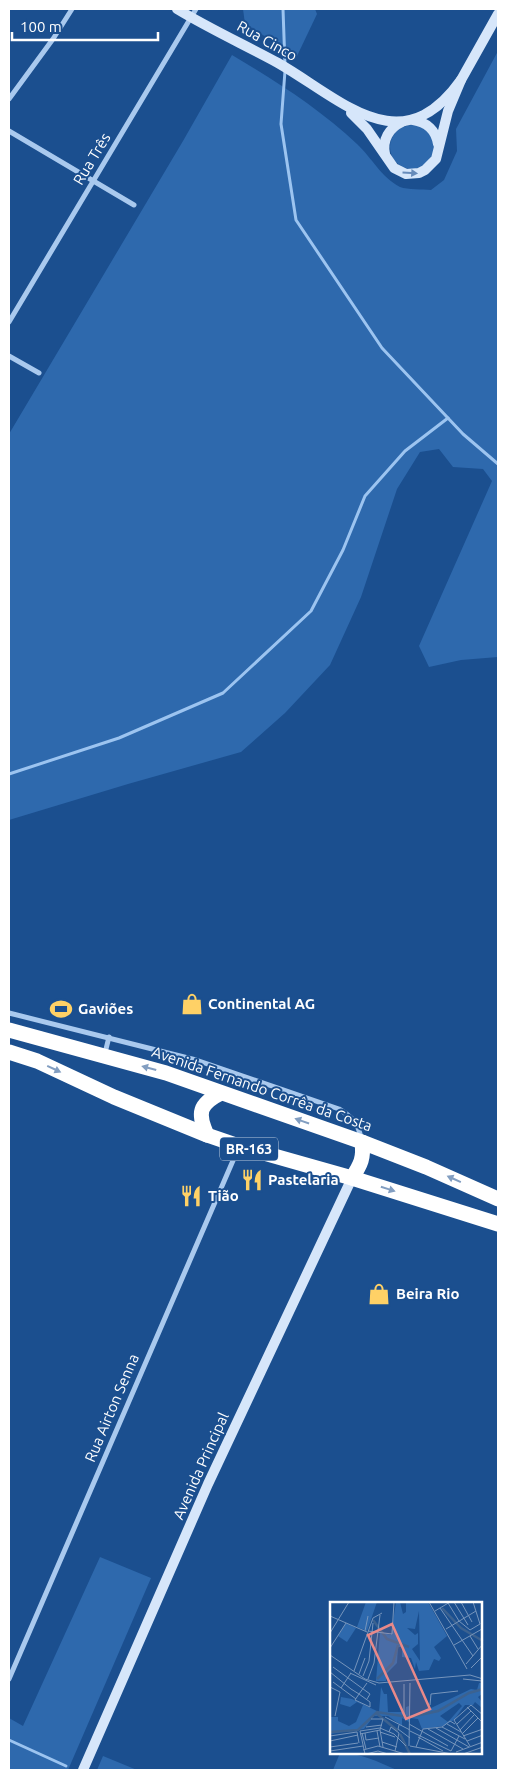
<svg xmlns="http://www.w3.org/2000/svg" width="507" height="1779" viewBox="0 0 507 1779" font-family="Ubuntu,sans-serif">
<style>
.green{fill:#2e69ad}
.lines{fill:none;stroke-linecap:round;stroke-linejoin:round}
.stream{stroke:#9cc4f0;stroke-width:3}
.street{stroke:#a9c9ee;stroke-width:5}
.secondary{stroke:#d6e6fa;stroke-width:10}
.highway{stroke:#fff;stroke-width:15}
.oneway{fill:#668bba}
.oneway2{fill:#829ec1}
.labels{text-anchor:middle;stroke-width:4;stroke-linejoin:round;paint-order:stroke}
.shield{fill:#1b4f8f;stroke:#bbcadd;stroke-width:1}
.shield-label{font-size:14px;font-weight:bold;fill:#fff}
.street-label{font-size:15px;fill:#fff;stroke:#1b4f8f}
.poi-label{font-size:15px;font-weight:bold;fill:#fff;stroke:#1b4f8f;text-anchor:start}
.inset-river{fill:none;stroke:#3c6290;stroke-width:2.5}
.inset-road{fill:none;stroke:#7695bc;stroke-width:1}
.view{fill:#e88989;fill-opacity:0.15;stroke:#e88989;stroke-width:2.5}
.inset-edge{fill:none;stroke:#fff;stroke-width:2.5}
</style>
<rect width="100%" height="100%" fill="#1b4f8f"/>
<g class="green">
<path d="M243 9H315L317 14 297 56 245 24Z"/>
<path d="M498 51V657L461 660 429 667 419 646 492 481 483 469 453 467 439 449 420 452 397 489 361 597 330 665 285 713 241 752 128 784 9 820V434L183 141 232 55C276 81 320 109 357 144 372 158 381 177 400 187 408 190 422 189 431 190L444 180 457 151 456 129Z"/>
<circle cx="412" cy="147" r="22"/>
<path d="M100 1557 151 1578 68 1770H9V1718L23 1726Z"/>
<path d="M340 1753C361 1753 378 1762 397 1770H333Z"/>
<path d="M103 1756 137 1770H138H97Z"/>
</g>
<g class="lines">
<g class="stream">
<path d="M283 9 285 65"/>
<path d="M285 71 281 124 296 220 382 348 463 434 498 464"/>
<path d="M9 774 119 738 223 693 311 611 343 550 365 496 405 451 448 418"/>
<path d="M9 1740 66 1766"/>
</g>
<g class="street">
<path d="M9 99 53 39 72 9"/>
<path d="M9 131 134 205"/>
<path d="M9 322 196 9"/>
<path d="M9 356 39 373"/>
<path d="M9 1013 196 1060 339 1109C352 1117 359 1124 361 1139"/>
<path d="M105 1053 109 1037"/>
<path d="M9 1679 238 1149"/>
</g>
<g class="secondary">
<path d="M177 9C210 29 245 45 278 63 341 99 401 165 461 80"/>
<path d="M351 113 367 129 394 168 406 174 419 173 425 170 436 159 448 111 461 80 498 14"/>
<path d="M413 120C427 122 436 131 438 144"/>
<path d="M385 154C382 140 389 128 402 122"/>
<path d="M83 1770 208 1484 352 1178"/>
</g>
<g class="highway">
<path d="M9 1030 166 1073 362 1142 426 1167 498 1199"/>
<path d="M9 1052 37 1061 114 1097 207 1135 239 1146 352 1178 498 1224"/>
<path d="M207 1135C197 1113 199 1104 221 1093"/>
<path d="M352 1178C361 1164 364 1158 362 1142"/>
</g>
</g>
<defs><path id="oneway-solid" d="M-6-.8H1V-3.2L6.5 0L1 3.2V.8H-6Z" transform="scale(1.25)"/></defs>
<use class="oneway" href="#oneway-solid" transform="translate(410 173) rotate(4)"/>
<g class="oneway2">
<use href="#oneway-solid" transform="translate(149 1068) rotate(-165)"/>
<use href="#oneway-solid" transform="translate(54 1069) rotate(25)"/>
<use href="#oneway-solid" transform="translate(302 1121) rotate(-161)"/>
<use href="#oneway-solid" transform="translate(454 1179) rotate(-156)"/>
<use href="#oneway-solid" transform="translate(388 1189) rotate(18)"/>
</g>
<defs>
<g id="shop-bare" transform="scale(1.725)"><path d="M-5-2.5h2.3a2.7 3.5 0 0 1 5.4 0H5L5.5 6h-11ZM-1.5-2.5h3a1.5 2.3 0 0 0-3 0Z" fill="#ffd166" stroke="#1b4f8f" stroke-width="2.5" paint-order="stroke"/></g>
<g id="stadium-bare" transform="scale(1.725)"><path d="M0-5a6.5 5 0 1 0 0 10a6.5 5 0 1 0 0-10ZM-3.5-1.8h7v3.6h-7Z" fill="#ffd166" stroke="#1b4f8f" stroke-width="2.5" paint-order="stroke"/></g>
<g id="restaurant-bare" transform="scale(1.725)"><path d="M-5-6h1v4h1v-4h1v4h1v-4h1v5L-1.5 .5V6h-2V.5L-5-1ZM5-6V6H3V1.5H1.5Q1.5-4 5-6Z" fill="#ffd166" stroke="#1b4f8f" stroke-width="2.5" paint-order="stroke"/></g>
</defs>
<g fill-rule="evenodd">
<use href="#shop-bare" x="192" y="1004"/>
<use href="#stadium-bare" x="61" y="1009"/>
<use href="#restaurant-bare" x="252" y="1180"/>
<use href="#restaurant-bare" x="191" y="1196"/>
<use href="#shop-bare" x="379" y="1294"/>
</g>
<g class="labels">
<rect class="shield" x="220" y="1137.5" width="58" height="23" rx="4"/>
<g class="shield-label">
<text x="249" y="1154">BR-163</text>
</g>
<g class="street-label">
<text transform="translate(267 41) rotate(29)" y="5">Rua Cinco</text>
<text transform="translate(92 159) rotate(-59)" y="5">Rua Três</text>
<text transform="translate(262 1089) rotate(19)" y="5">Avenida Fernando Corrêa da Costa</text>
<text transform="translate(112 1408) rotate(-67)" y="5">Rua Airton Senna</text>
<text transform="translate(201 1466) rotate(-66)" y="5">Avenida Principal</text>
</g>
<g class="poi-label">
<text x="208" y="1009">Continental AG</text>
<text x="78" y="1014">Gaviões</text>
<text x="268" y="1185">Pastelaria</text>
<text x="208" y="1201">Tião</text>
<text x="396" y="1299">Beira Rio</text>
</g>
</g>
<g transform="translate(330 1602)">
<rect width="152" height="152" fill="#1b4f8f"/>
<path d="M36 0H47L37 29 27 25ZM66 0H70L73 12 76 10V0H98L117 34 104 45 111 56 109 59 104 57 99 68 89 69 86 60 85 67 81 56 72 55V45H68L67 61 56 72V79H46L50 30 61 33ZM89 9 90 59 82 47 88 42V31L85 33 77 26 85 27ZM16 21 26 26 17 40 8 34ZM149 81H152V92L148 95 152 100V106L145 100 143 103H135L124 118 113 124 92 127 88 117 80 116 141 87 147 88ZM129 101 132 104 118 120 110 114ZM51 85 54 92H57L58 110H72L75 114 76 105 79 104V120L72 116V124L58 114H44L34 127 0 132V115H8V119L19 124 26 120 33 103 27 100 20 105 10 102 11 95 22 97 49 110Z" fill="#2e69ad" fill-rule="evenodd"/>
<path class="inset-river" d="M112 6 131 26 153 39M43 18 57 37 79 45M47 77 63 61 68 43M46 111 68 129M80 115 108 109 139 91 153 87M0 130 28 128 47 110 78 115M70 132 80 152"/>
<path class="inset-road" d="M99 0 137 67M124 0 138 23M131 0 142 20M143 0 150 22M118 1 129 19 140 28 150 22M110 6 143 54M105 9 120 0M0 14 37 30M116 27 146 9M35 29 38 14M38 29 62 32 64 0M0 31 19 0M140 34 148 47M124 43 152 27M0 46 16 21M0 53 35 77 49 81 140 73 153 77M136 62 153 42M3 65 40 92 37 97M141 66 153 54M24 69 43 16 52 11M0 70 21 87 29 92 40 100V105L25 98 29 92 37 81M20 71 46 83M29 72 35 56M33 74 39 59 43 21M38 77 44 61 50 13M133 77 152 79M3 80 26 97M74 82V114M0 85 10 90 5 114M11 86 21 71M100 103 101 92 128 89M137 105 153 121M55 115 80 128M41 117H53L50 128 53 145M79 122 118 144M117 122 131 130M127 122 141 109M69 123 68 127 80 136M36 125 52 123M112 125 135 137M106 126 139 145M98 127 133 147M130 128 144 113M47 129 50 145M80 129 121 149 129 134M50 130 65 135M59 130 61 125 69 131 65 149M32 131 36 147M35 131 36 138 49 136M30 132 50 128M132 132 148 116M0 134 27 130 29 141M133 134 153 127M88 135 113 149M0 139 28 133M137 139 153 133M52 140 67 145M79 144 80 81M80 144 122 152M140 144 124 118 141 103 153 113M0 145 28 141M86 145 93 127 112 125 120 119 125 122M33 148 48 144 75 152M0 149 33 144M126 150 153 140M35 152 30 129 50 126 64 132 76 144M36 152 48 149 58 152M133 152 153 145"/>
<path class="view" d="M62 22 100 107 76 117 38 33Z"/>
<rect width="152" height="152" class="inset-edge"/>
</g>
<rect width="507" height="1779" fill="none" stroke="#ffffff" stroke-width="20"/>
<path d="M12 32v8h146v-8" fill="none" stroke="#ffffff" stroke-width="2.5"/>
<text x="20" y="32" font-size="15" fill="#ffffff" stroke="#1b4f8f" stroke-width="4" paint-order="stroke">100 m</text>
</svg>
